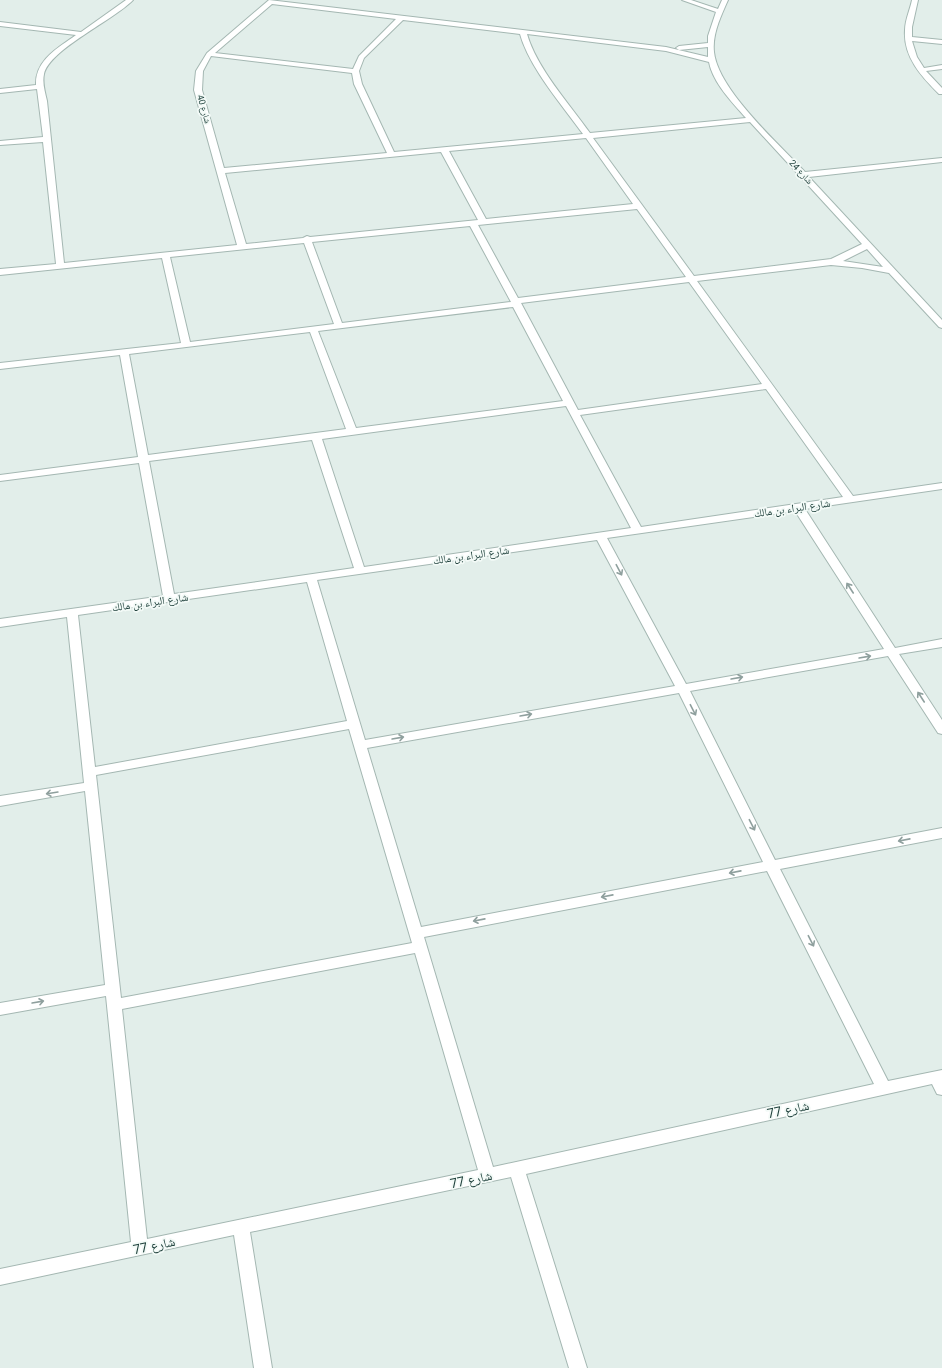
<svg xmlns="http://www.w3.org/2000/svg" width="942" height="1368" viewBox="0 0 942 1368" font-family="Roboto,'Noto Naskh Arabic',sans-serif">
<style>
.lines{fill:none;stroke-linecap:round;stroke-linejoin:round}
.minor-casing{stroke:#a4b7b2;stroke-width:2}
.minor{fill:#fff;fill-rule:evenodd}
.oneway{stroke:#8fa09e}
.labels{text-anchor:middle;stroke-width:3.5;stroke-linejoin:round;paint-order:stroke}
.far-street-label{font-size:9px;fill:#1f413c;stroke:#f3faf7}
.street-label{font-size:11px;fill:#1f413c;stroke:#f3faf7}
.near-street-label{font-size:13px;fill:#1f413c;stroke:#f3faf7}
</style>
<rect width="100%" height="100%" fill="#e2eeea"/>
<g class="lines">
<g class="minor-casing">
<g id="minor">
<path d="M126 0H133C114 20 50 49 44 74 42 83 45 92 47 101L64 263 237 245 194 90 196 71 207 53 269 0 666 47 708 57V47L679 50 676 48 679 46 708 43V36L716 12 682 0H691L718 9 722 0H728C721 16 712 34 714 52 718 90 779 144 805 172L942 158V162L809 177 942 320V328L939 327 889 273 862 268 831 265 697 281 853 496 942 483V489L805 509 895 648 942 639V647L899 654 942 720V734L938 733 888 656 690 691 775 860 942 828V838L780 869 888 1081 942 1070V1095L937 1094 932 1084 526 1174 587 1368H569L511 1177 250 1232 272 1368H254L234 1235 0 1285V1269L131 1242 106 996 0 1015V1003L105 985 85 791 0 806V796L84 783 67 617 0 627V619L163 596 139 463 0 481V475L138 457 120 355 0 369V363L181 343 162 258 0 275V269L56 264 43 142 0 145V141L43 137 37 89 0 93V89L36 85C35 60 58 48 76 35L0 26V22L81 32ZM272 4 396 19 359 56 353 69 215 53ZM403 20 520 34C529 67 562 105 583 134L394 152 362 84 359 71 364 58ZM527 34 666 51 709 62C713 83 732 102 746 118L590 133C570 105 536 67 527 34ZM211 56 352 73 354 84 387 153 224 168 202 90 203 71ZM750 122 862 244 831 259 694 276 593 138ZM586 138 633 204 486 219 449 151ZM441 152 478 220 310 237 307 236 303 238 246 244 225 173ZM637 209 686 277 518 298 478 225ZM470 226 511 302 342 323 312 242ZM304 243 334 324 190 342 170 257ZM867 249 883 267 843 261ZM689 282 762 384 578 410 521 303ZM513 307 563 401 356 428 318 331ZM310 332 346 429 148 455 129 354ZM766 389 843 497 641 527 580 415ZM566 406 631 528 364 567 322 439ZM312 440 354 568 174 594 149 461ZM795 511 884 649 686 684 607 538ZM597 540 675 686 365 740 317 580ZM307 582 347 721 95 767 78 615ZM679 693 763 862 421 927 367 748ZM349 729 412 943 121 998 96 775ZM767 871 874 1084 493 1167 424 937ZM415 953 478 1170 147 1239 122 1009Z"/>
<path d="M912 0H918L912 27V37L942 40V44L912 41 917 57 924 68 942 65V69L926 71 942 88V94H939C922 77 903 57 905 30 905 20 910 10 912 0Z"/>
</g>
</g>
<use href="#minor" class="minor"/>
</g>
<defs><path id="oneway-shaft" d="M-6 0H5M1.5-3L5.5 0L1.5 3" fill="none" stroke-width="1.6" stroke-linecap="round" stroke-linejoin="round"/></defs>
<g class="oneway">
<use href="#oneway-shaft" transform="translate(619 570) rotate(62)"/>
<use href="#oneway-shaft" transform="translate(850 588) rotate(-123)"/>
<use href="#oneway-shaft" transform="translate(865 657) rotate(-10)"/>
<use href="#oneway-shaft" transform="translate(737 678) rotate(-10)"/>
<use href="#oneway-shaft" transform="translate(921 697) rotate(-123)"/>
<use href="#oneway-shaft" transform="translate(693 710) rotate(63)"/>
<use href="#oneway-shaft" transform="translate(526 715) rotate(-10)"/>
<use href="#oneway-shaft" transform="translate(398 738) rotate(-10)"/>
<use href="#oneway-shaft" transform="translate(52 793) rotate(171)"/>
<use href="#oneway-shaft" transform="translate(752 825) rotate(63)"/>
<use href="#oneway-shaft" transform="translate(904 840) rotate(169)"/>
<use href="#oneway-shaft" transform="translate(735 872) rotate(169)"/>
<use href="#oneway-shaft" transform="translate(607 896) rotate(169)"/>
<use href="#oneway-shaft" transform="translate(479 920) rotate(169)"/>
<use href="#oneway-shaft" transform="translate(811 941) rotate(63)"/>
<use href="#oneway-shaft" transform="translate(38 1002) rotate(-10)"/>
</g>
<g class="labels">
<g class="far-street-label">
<text transform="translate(204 109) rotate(74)" y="3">شارع 40</text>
<text transform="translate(801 172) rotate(47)" y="3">شارع 24</text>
</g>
<g class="street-label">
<text transform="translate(792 508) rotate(-8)" y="4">شارع البراء بن مالك</text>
<text transform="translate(471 555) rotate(-8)" y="4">شارع البراء بن مالك</text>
<text transform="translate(150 602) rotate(-8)" y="4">شارع البراء بن مالك</text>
</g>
<g class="near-street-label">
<text transform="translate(788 1109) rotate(-12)" y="5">شارع 77</text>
<text transform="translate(471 1179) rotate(-12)" y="5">شارع 77</text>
<text transform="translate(154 1245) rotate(-12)" y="5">شارع 77</text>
</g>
</g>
</svg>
